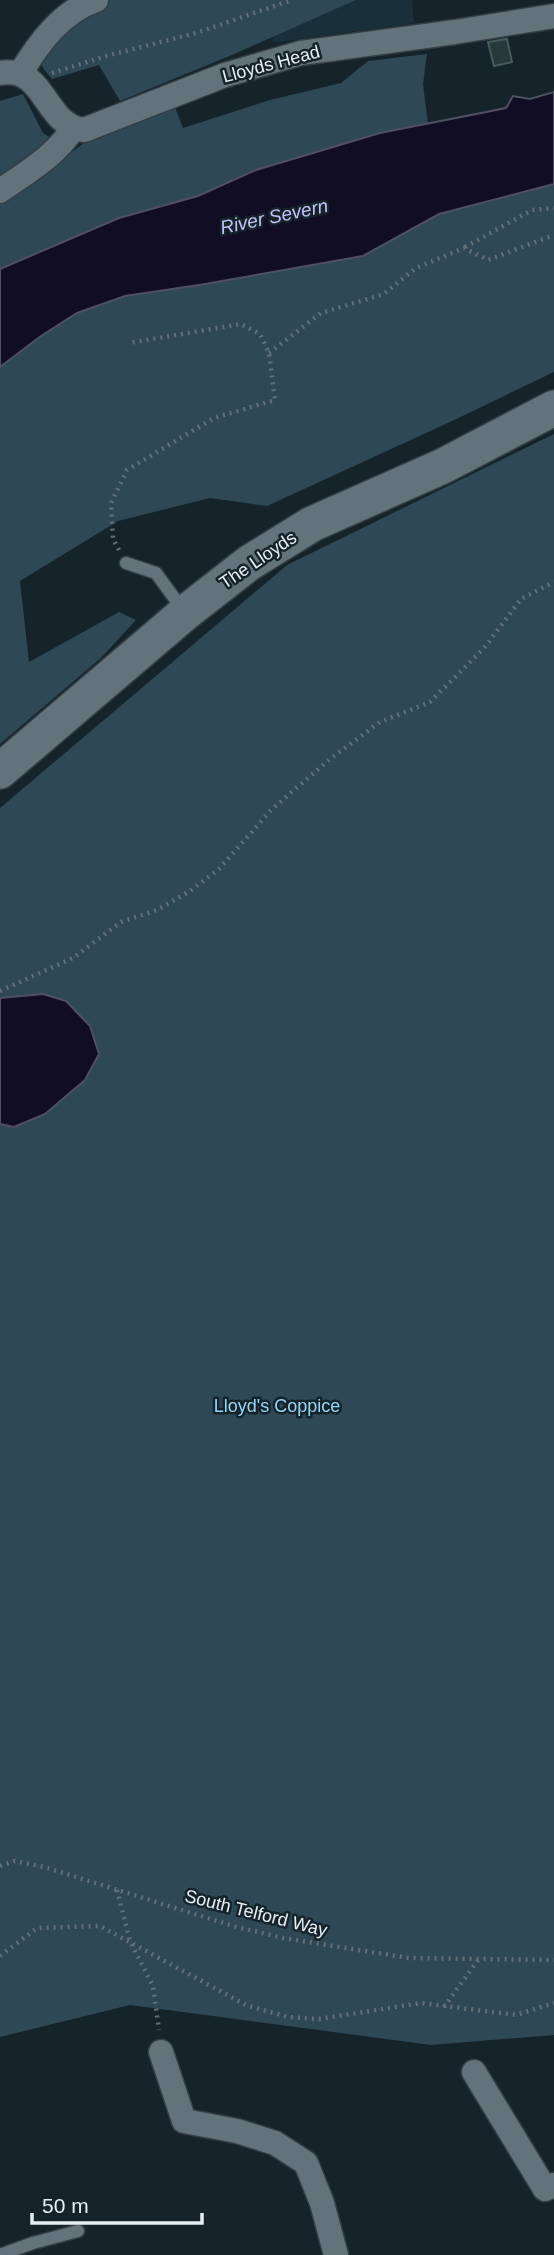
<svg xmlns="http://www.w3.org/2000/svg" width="554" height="2255" viewBox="0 0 554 2255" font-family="Helvetica,sans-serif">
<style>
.built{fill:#192f3a}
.green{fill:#2e4856}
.water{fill:#100d24;stroke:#505062;stroke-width:2}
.building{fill:#27393b;stroke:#475b5d;stroke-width:2}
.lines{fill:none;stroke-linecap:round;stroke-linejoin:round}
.lane-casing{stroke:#343e44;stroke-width:15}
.street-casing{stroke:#343e44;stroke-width:27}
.secondary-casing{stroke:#343e44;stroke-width:38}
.path{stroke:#636f76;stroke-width:4.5;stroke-dasharray:2 5;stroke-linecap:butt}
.lane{stroke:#63737c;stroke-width:12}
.street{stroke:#63737c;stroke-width:24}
.secondary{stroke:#63737c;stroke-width:35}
.labels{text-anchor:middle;stroke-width:5;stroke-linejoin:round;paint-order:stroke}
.street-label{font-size:18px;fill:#e5eef3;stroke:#15232b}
.park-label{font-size:18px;fill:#97d5f5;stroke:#15232b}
.water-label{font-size:19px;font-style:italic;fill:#c4c2fa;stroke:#15232b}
</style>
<rect width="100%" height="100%" fill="#15232b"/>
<path class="built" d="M356 0H412L414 23 271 43 275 35Z"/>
<g class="green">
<path d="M109 0H356L232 55 120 101 99 65 52 79C45 70 37 65 43 53L89 11Z"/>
<path d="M427 54 423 84 428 124 380 133 256 170 198 196 119 218 0 269V200L51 167 84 143 175 107 183 128 270 100 341 83 368 61Z"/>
<path d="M23 94 43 133 54 140 0 183V101Z"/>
<path d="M554 184V372L450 422 267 506 210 498 118 521 20 581 29 662 119 612 136 620 101 658 0 744V367L41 336 77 313 125 296 199 285 363 256 439 214Z"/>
<path d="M554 434V2035L431 2045 130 2005 0 2037V808L287 565Z"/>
</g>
<g class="water">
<path d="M554 92V184L439 214 363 256 199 285 125 296 77 313 41 336 0 367V269L119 218 198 196 256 170 380 133 506 108 513 96 530 99Z"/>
<path d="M43 994 66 1001 90 1026 99 1054 85 1080 45 1114 14 1127 0 1124V998Z"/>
</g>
<path class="building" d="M507 39 512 62 494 66 488 42Z"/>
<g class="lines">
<g class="lane-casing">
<g id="lane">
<path d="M126 563 156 573 183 610"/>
<path d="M0 2255 33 2243 78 2231"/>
</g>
</g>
<g class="street-casing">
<g id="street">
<path d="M0 73C46 65 43 125 84 130L225 75 301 53 455 32 554 16"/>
<path d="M20 74C38 44 62 11 96 0"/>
<path d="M0 191C27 172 54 157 73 129"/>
<path d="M161 2052 184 2121 237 2131 275 2143 306 2163 322 2203 336 2255"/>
<path d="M474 2072 545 2189 554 2185"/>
</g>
</g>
<g class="secondary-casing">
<path id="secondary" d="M0 771 185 613 249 563 312 524 443 466 554 408"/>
</g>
<g class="path">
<path d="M52 73 106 56 196 33 292 0"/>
<path d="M465 247 532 210 554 208"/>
<path d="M269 353 321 313 384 294 416 268 464 248 488 260 554 235"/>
<path d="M119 550 113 539 111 503 127 470 214 418 275 400 269 353 260 334 241 324 129 343"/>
<path d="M0 991 73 958 121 922 157 910 190 891 219 869 271 810 330 759 380 722 430 702 484 648 521 599 554 582"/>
<path d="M0 1866 15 1861 44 1867 233 1926 283 1938 409 1958 554 1960"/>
<path d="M117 1890 130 1941 153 1986 159 2030"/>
<path d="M0 1956 37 1928 100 1926 246 2005 288 2017 319 2019 421 2003 516 2015 554 2003"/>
<path d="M444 2007 478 1960"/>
</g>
<use href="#lane" class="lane"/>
<use href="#street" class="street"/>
<use href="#secondary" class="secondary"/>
</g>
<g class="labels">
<g class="street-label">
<text transform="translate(271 64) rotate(-15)" y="6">Lloyds Head</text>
<text transform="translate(258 560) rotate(-34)" y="6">The Lloyds</text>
<text transform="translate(256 1913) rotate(14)" y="6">South Telford Way</text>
</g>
<g class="park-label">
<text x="277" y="1412">Lloyd's Coppice</text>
</g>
<g class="water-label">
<text transform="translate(274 216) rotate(-12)" y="7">River Severn</text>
</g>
</g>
<path d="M32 2213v10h170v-10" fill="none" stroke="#e5eef3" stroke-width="3.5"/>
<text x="42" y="2213" font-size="21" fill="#e5eef3" stroke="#15232b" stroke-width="5" paint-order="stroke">50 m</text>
</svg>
